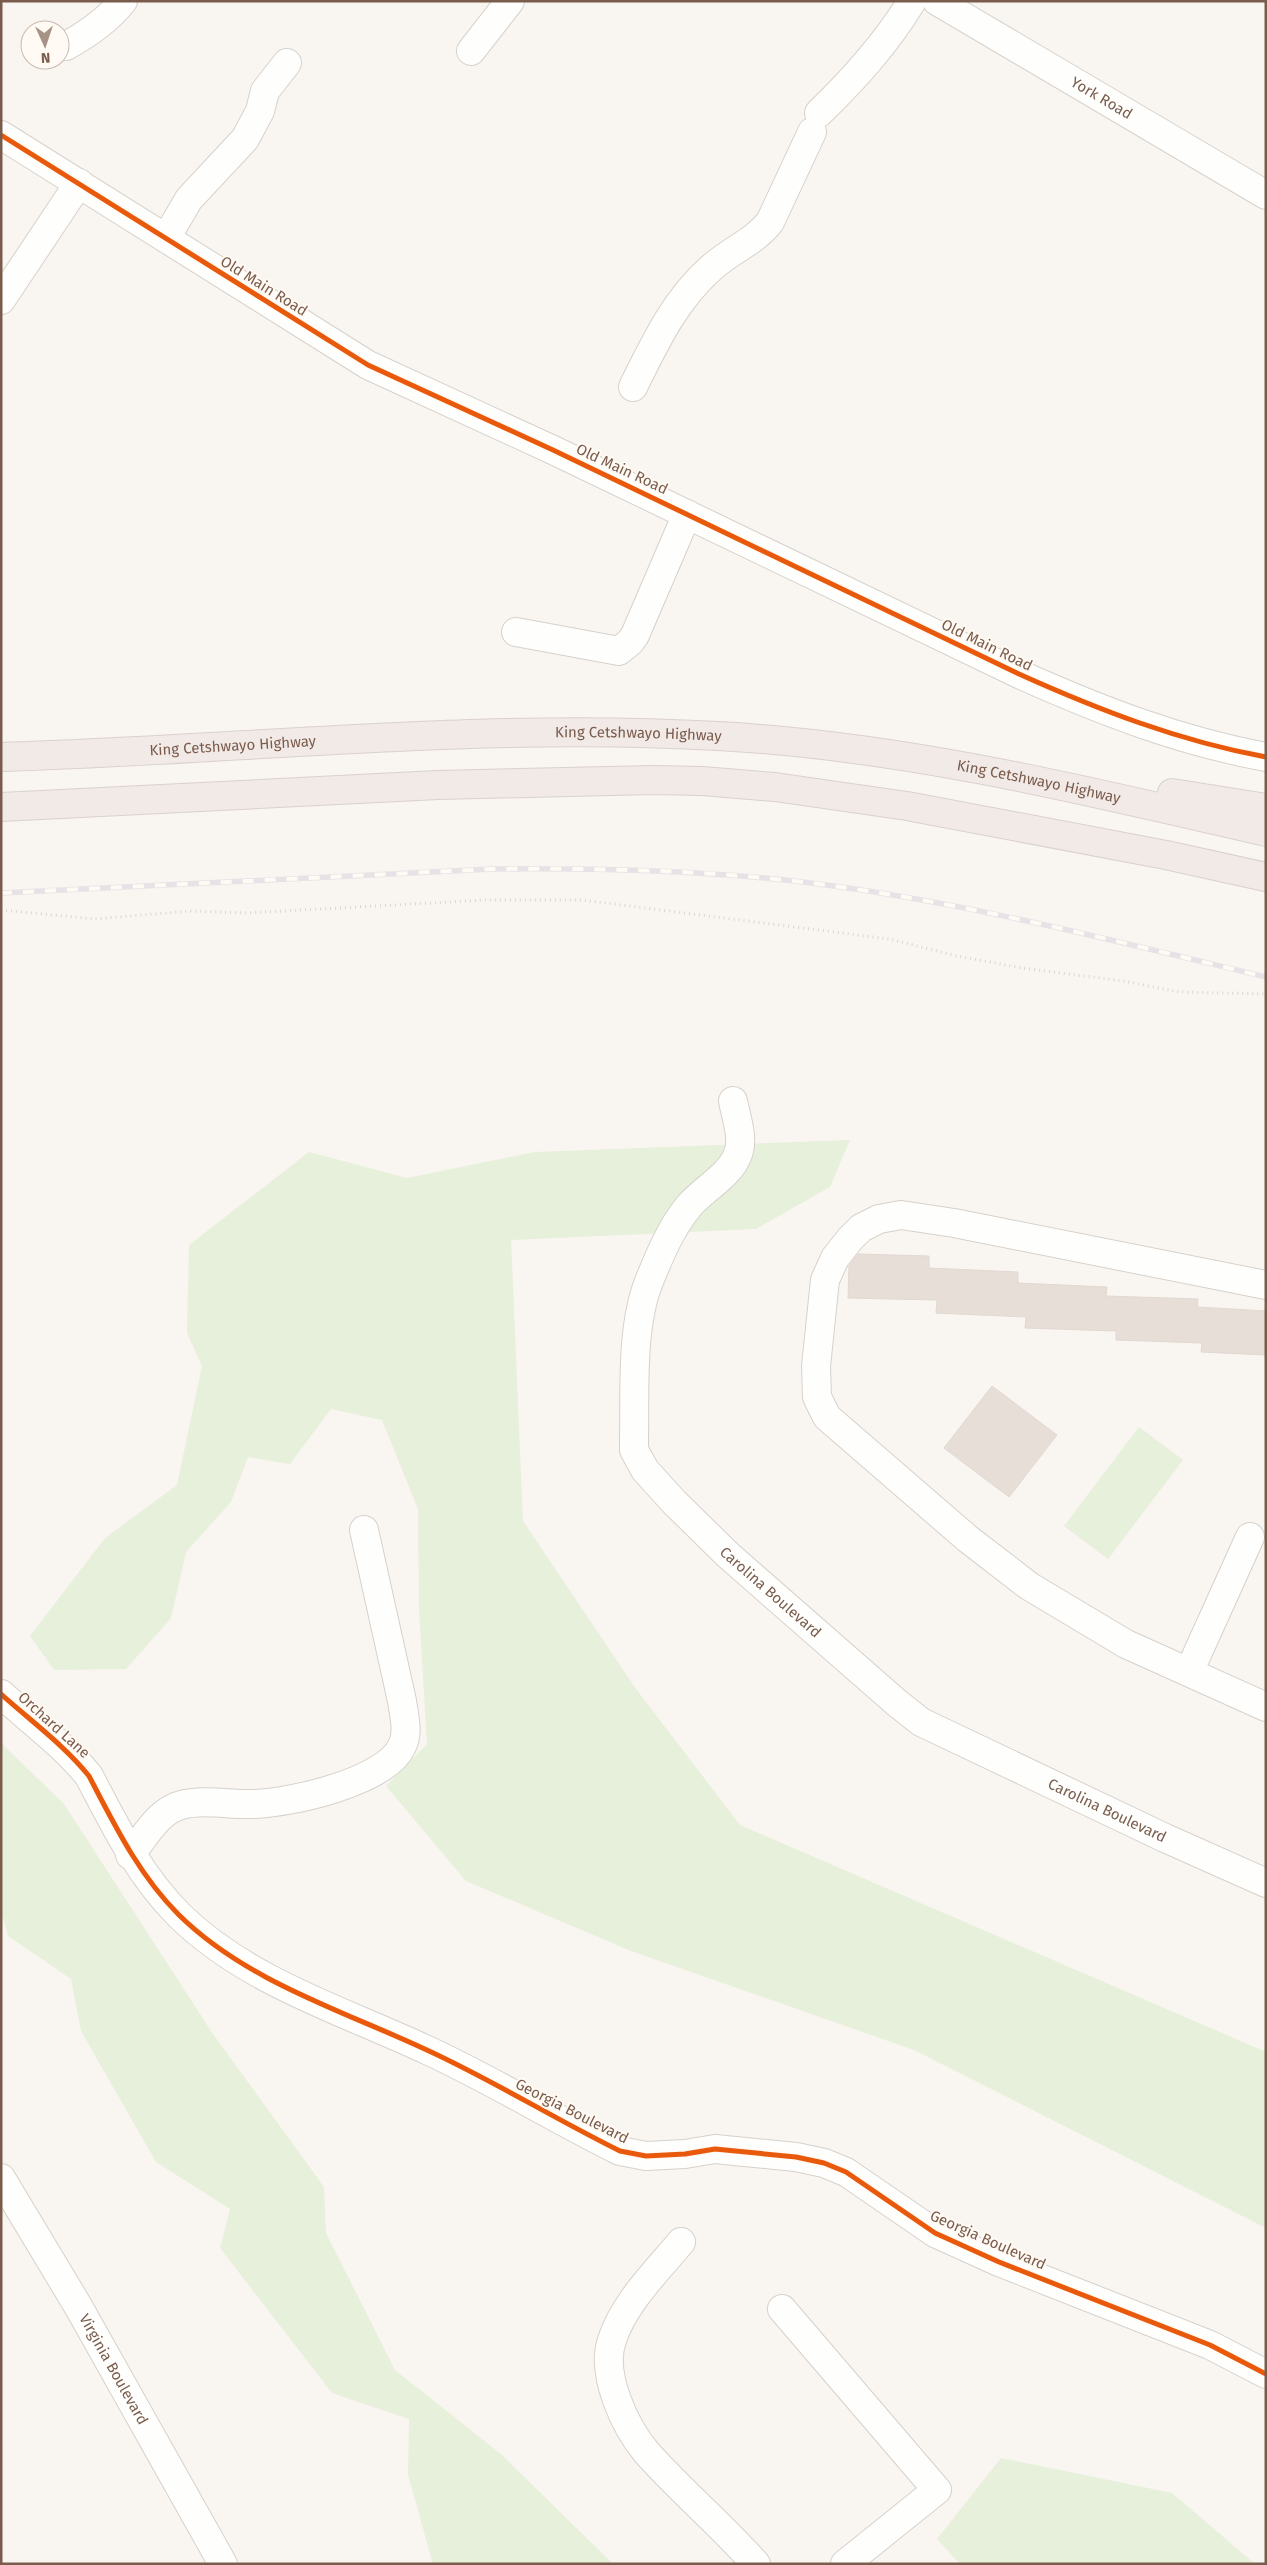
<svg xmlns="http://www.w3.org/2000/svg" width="1267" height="2565" viewBox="0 0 1267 2565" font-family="'Fira Sans',sans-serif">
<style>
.green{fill:#e7f0db}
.building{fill:#e6ded7;stroke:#e2d8d2}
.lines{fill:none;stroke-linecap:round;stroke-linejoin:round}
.minor-casing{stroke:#d7d1cb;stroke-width:30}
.highway-casing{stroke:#dad1cc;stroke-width:30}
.path{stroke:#dcd5d0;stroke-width:3;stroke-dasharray:1 4;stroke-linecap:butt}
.minor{stroke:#fefefd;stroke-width:28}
.highway{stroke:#f2eae7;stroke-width:28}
.rail-casing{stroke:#e6e3e7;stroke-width:5.5}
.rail{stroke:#fffaf3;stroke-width:4;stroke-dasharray:11;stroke-linecap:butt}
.cycleway-casing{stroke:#fffaf3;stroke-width:8}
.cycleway{stroke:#e8590c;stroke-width:5}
.labels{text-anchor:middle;stroke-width:4;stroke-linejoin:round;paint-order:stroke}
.street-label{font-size:15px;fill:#7a5c4d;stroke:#fffaf3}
</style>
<rect width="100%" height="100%" fill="#f9f5f0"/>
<g class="green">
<path d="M850 1140 830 1187 756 1229 511 1240 523 1521 636 1689 740 1825 1266 2052V2228L914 2050 631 1951 466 1881 386 1786 427 1744 419 1609 418 1509 382 1420 331 1409 290 1464 248 1457 231 1502 186 1552 171 1618 126 1669 54 1670 30 1636 105 1538 177 1485 202 1366 187 1333 189 1245 309 1152 407 1178 535 1152Z"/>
<path d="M1139 1427 1183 1460 1108 1559 1064 1526Z"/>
<path d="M1 1743 64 1804 213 2034 324 2187 326 2233 395 2370 502 2455 613 2564H433L408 2475 409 2419 332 2393 220 2248 230 2209 156 2162 81 2031 71 1979 8 1936 1 1910Z"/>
<path d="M1001 2458 1172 2493 1255 2564H960L937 2539Z"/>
</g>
<g class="building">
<path d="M858 1254 929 1256V1268L1018 1272V1283L1107 1287 1106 1296 1198 1299 1197 1307 1266 1311V1355L1201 1352 1202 1343 1116 1340V1331L1025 1328 1026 1317 936 1313 937 1300 848 1298 849 1266Z"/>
<path d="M992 1386 1057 1435 1009 1497 944 1448Z"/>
</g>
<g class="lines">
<g class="minor-casing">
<g id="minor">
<path id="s1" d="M937 1 1266 195"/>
<path d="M66 46C88 34 107 21 123 1"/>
<path d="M471 51 510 1"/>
<path d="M819 113C854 79 886 44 912 1"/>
<path d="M1 135 368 365 553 450 1019 674C1099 710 1179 741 1266 757"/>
<path d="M166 238 189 199 245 139 260 111 265 91 287 63"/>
<path d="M1 300 79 183"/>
<path d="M633 387C654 345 674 301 710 269 729 251 753 243 770 222L812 132"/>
<path d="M516 632 619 651 630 642 635 635 687 514"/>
<path id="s2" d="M733 1101C736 1117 744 1138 738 1154 730 1176 703 1189 689 1206 671 1227 658 1259 648 1284 631 1329 635 1392 634 1439V1450L645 1470 674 1502 728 1555 897 1703 921 1722 1165 1838 1266 1883"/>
<path d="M1266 1285 954 1223 901 1215 879 1219 861 1228 850 1239 835 1258 825 1280 816 1366 817 1397 827 1417 968 1539 1029 1586 1126 1644 1266 1707"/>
<path d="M1189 1672 1250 1537"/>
<path d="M1 1694C31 1721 64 1745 89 1776 115 1826 139 1875 179 1915 247 1982 344 2011 429 2051 494 2081 555 2119 620 2151L646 2156 685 2154 715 2149 796 2157 824 2163 846 2172 935 2233 999 2262 1210 2345 1266 2374"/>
<path d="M130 1855C145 1837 158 1811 181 1805 205 1799 230 1805 254 1804 290 1803 386 1782 402 1746 409 1732 404 1716 402 1701L364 1530"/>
<path id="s3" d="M1 2178 78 2306 223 2564"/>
<path d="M681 2242C656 2272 624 2303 612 2340 600 2374 625 2427 647 2453 681 2491 721 2525 756 2564"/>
<path d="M782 2309 937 2490 845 2564"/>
</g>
</g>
<g class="highway-casing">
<g id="highway">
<path id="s4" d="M1 757C240 750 479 722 718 736 904 746 1085 790 1266 832"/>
<path d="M1172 793 1266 808"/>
<path d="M1 807 438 785 653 780 702 781 775 787 907 806 1166 855 1266 877"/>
</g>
</g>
<path class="path" d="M1 910 94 919 191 911 248 913 485 900H582L889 939 957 956 1022 968 1123 981 1179 992 1266 994"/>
<use href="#minor" class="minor"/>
<use href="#highway" class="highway"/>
<g class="rail-casing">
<path id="rail" d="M1 893 492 869C598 868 705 870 811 883 964 902 1115 941 1266 977"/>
</g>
<use href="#rail" class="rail"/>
<g class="cycleway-casing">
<g id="cycleway">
<path d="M1 135 368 365 553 450 1019 674C1099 710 1179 741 1266 757"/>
<path d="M1 1694C31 1721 64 1745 89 1776 115 1826 139 1875 179 1915 247 1982 344 2011 429 2051 494 2081 555 2119 620 2151L646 2156 685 2154 715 2149 796 2157 824 2163 846 2172 935 2233 999 2262 1210 2345 1266 2374"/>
</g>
</g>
<use href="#cycleway" class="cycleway"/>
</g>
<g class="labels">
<g class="street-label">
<text dy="5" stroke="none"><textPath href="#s1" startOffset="191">York Road</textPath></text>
<text transform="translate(264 286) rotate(32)" y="5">Old Main Road</text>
<text transform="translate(622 469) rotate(25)" y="5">Old Main Road</text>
<text transform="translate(987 645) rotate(26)" y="5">Old Main Road</text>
<text dy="5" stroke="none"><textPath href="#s4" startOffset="638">King Cetshwayo Highway</textPath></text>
<text dy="5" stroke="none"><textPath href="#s4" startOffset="232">King Cetshwayo Highway</textPath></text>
<text dy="5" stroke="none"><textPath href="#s4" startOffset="1042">King Cetshwayo Highway</textPath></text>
<text dy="5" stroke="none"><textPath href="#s2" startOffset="580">Carolina Boulevard</textPath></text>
<text transform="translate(54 1725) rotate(42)" y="5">Orchard Lane</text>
<text dy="5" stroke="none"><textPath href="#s2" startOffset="985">Carolina Boulevard</textPath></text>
<text transform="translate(572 2111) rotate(27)" y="5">Georgia Boulevard</text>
<text transform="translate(988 2240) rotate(24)" y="5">Georgia Boulevard</text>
<text dy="5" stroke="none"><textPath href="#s3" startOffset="222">Virginia Boulevard</textPath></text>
</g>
</g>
<rect width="1267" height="2565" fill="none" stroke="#7a5c4d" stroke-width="5"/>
<g transform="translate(45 45) rotate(177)"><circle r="24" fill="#fffaf3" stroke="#cabbb1"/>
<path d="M0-4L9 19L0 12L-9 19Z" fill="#a69286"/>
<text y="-8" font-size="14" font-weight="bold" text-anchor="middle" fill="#7a5c4d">N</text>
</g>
</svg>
